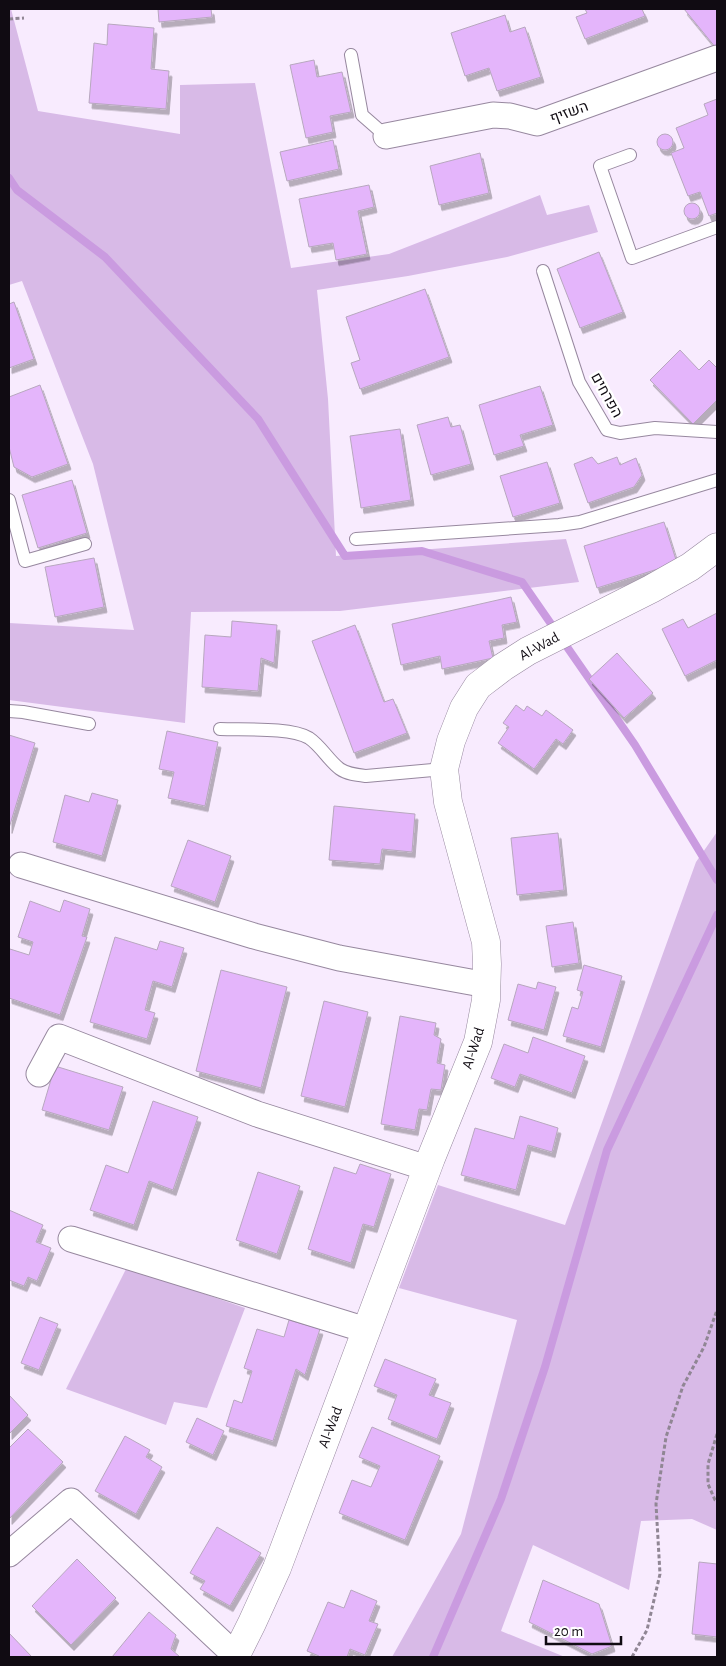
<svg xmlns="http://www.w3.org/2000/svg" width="726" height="1666" viewBox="0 0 726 1666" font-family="'Alegreya Sans',Heebo,sans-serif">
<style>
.green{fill:#d8bae7}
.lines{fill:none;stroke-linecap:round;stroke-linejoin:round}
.stream{stroke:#ca9be0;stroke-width:8}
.building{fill:#e4b5fb;stroke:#b7a7be;filter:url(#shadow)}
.service-casing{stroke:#97889f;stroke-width:14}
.minor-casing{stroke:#97889f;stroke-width:27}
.tertiary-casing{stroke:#97889f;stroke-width:29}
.path{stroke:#908694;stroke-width:3;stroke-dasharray:4 2.5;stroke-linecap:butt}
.service{stroke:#fff;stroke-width:12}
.minor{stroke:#fff;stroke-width:25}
.tertiary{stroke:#fff;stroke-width:28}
.labels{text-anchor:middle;stroke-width:5;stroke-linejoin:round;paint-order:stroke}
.street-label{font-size:15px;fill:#100b12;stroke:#fff}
</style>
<defs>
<filter id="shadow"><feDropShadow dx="3" dy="5.5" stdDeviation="0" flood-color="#0004"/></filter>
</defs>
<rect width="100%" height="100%" fill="#f8ebfe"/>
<g class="green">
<path d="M9 9H11L38 111 180 134V85L255 83 291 268 389 254 540 195 547 215 589 205 598 232 507 257 408 276 317 290 328 399 336 556 566 539 579 582 340 611 191 612 185 723 9 700V623L134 630 93 464 22 281 9 285Z"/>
<path d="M717 832V1530L692 1519 641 1521 629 1590 533 1545 501 1631 565 1657H392L461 1534 517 1320 399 1288 438 1185 565 1225 696 862Z"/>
<path d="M127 1267 245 1308 207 1408 174 1402 166 1425 66 1389Z"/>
</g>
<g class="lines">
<g class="stream">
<path d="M9 178 17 190 105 257 258 419 345 556 422 551 522 582 635 745 717 880"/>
<path d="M433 1657 501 1499 545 1367 607 1150 717 915"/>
</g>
</g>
<g class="building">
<path d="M158 9H211L212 17 159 22Z"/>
<path d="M585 9H642L645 16 585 39 576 17 587 13Z"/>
<path d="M684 9H717V47L716 48Z"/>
<path d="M505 15 510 32 525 27 541 77 497 91 489 68 465 76 451 33Z"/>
<path d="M108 24 154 28 151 69 169 71 166 109 89 103 94 43 107 45Z"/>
<path d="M314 60 317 77 342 72 351 112 330 116 333 132 306 138 290 65Z"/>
<path d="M717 99V213L709 216 700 192 688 196 671 153 684 148 676 128 708 115 704 104Z"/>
<circle cx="665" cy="142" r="8"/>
<path d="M333 140 339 169 287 181 280 152Z"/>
<path d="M480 153 489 193 439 205 430 166Z"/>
<path d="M369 185 374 207 358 211 367 254 336 260 333 243 309 247 299 199Z"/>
<circle cx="692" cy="211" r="8"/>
<path d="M599 252 623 312 580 328 557 269Z"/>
<path d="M425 289 449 357 360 389 351 363 360 360 346 317Z"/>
<path d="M14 302 34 359 9 368V304Z"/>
<path d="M680 350 699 370 709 360 717 368V400L693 424 650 380Z"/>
<path d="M40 385 68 464 32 477 14 467 9 447V397Z"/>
<path d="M540 386 553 425 520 435 524 446 494 455 479 405Z"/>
<path d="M448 417 451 427 460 425 471 464 431 475 417 425Z"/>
<path d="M400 429 411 500 361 508 350 436Z"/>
<path d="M592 457 598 464 617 457 620 465 636 458 642 475 634 487 588 503 574 464Z"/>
<path d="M547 462 560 503 513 517 500 476Z"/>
<path d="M72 480 87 533 38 548 22 495Z"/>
<path d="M664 522 677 563 597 588 584 546Z"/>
<path d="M94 558 104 607 55 617 45 567Z"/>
<path d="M511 597 517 622 502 625 504 638 489 641 493 658 442 669 440 656 401 665 392 624Z"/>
<path d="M717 613V660L685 676 662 629 683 619 688 628Z"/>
<path d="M232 621 277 625 274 663 261 658 258 691 202 687 205 635 231 637Z"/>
<path d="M355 625 384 702 393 699 407 733 354 753 312 641Z"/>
<path d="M617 653 653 693 624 718 589 679Z"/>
<path d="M516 705 524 711 527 706 542 716 546 710 573 730 563 744 556 739 534 769 498 743 509 727 503 723Z"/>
<path d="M167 731 218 742 205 806 168 798 174 772 159 769Z"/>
<path d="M9 735 35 743 9 828Z"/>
<path d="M92 793 118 800 102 856 53 842 65 795 89 802Z"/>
<path d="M334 806 415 814 412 852 382 849 380 864 329 860Z"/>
<path d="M558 833 564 890 517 895 511 838Z"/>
<path d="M188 840 231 856 215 902 171 886Z"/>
<path d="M64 900 90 909 82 936 87 937 60 1015 9 998V952L10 949 29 955 33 942 18 937 30 901 60 912Z"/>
<path d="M573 922 579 963 552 967 546 926Z"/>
<path d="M115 937 157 950 160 941 184 948 172 987 153 981 145 1010 155 1013 147 1039 90 1022Z"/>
<path d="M584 965 622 976 601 1047 563 1036 572 1007 578 1009 583 992 577 990Z"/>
<path d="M221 970 287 987 261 1088 196 1071Z"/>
<path d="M538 982 556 987 544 1030 508 1020 518 984 536 989Z"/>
<path d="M324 1001 368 1012 345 1107 301 1096Z"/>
<path d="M400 1016 436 1023 434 1035 441 1039 437 1063 445 1065 441 1090 431 1089 427 1110 419 1109 415 1130 381 1124Z"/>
<path d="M533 1037 585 1056 572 1093 520 1074 515 1087 491 1078 504 1044 528 1053Z"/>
<path d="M55 1066 123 1087 109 1130 42 1110Z"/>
<path d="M153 1101 198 1117 173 1190 149 1181 134 1225 90 1210 106 1165 128 1173Z"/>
<path d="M520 1116 558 1128 552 1152 528 1145 516 1190 461 1175 475 1128 514 1139Z"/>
<path d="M360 1164 391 1174 374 1227 363 1224 351 1263 308 1249 334 1167 356 1174Z"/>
<path d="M258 1172 300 1186 277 1254 236 1240Z"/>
<path d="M9 1210 43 1225 36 1242 51 1248 37 1281 28 1277 24 1286 9 1280Z"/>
<path d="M40 1317 58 1324 39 1370 21 1363Z"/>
<path d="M289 1320 320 1329 305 1375 296 1369 273 1441 226 1426 234 1400 242 1403 252 1371 244 1368 257 1329 284 1337Z"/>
<path d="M385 1359 436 1379 429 1395 451 1403 437 1439 388 1419 397 1395 374 1386Z"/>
<path d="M9 1395 28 1415 9 1434Z"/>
<path d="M197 1418 224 1431 213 1455 186 1442Z"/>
<path d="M372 1427 440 1456 405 1540 339 1513 352 1480 371 1487 380 1466 359 1457Z"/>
<path d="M28 1429 63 1462 9 1519V1448Z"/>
<path d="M125 1436 150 1450 146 1457 162 1467 136 1514 95 1491Z"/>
<path d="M217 1527 261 1553 230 1606 200 1589 205 1581 190 1573Z"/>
<path d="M77 1559 116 1598 71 1645 32 1606Z"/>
<path d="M699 1562 717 1564V1637L692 1634Z"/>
<path d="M543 1580 599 1604 612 1646 592 1654 529 1622Z"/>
<path d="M351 1590 377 1601 369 1621 378 1624 365 1655 350 1649 347 1657H318L319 1656 307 1651 328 1602 344 1608Z"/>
<path d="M149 1612 176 1635 171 1649 180 1657H112Z"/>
<path d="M9 1633 32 1657H9Z"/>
</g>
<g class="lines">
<g class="service-casing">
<g id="service">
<path d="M351 55 362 115 386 136"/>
<path d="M630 155 600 166 632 258 717 227"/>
<path d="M543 271 579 382 607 430 620 433 655 428 717 432"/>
<path d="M9 500 25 561 85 544"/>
<path d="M356 539 559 525 580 522 717 480"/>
<path d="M9 711 23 712 89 724"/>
<path d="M220 729C243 730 291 727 309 738 321 746 329 761 340 769 347 774 357 775 366 776L444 769"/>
</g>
</g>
<g class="minor-casing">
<g id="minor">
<path d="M386 136 493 115 510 116 537 123 717 58"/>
<path d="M21 865 254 936 339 958 487 985"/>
<path d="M39 1074 59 1037 257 1114 427 1168"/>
<path d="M71 1239 366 1330"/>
<path d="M9 1554 71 1501 236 1656"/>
</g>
</g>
<g class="tertiary-casing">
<path id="tertiary" d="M235 1657 252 1623 277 1568 431 1158 478 1042 486 1000 487 964 486 942 448 802 444 769 451 741 464 708 478 686 503 667 528 651 651 589 690 567 717 547"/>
</g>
<g class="path">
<path d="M9 19 24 18"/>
<path d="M717 1434 708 1464V1484L715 1500 717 1501"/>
<path d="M632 1657 647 1630 660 1574 656 1504 666 1437 683 1386 704 1347 717 1310"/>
</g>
<use href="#service" class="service"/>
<use href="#minor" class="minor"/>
<use href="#tertiary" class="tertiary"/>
</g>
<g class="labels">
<g class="street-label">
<text transform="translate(569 112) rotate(-20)" y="5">השזיף</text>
<text transform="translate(607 395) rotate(61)" y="5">הפרחים</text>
<text transform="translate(539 646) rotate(-29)" y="5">Al-Wad</text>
<text transform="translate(473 1048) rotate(-72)" y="5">Al-Wad</text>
<text transform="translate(330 1427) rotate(-69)" y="5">Al-Wad</text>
</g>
</g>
<rect width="726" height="1666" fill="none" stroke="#100b12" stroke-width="20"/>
<path d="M546 1636v8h75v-8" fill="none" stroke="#100b12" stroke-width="2.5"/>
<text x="554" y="1636" font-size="15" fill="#100b12" stroke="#ffffff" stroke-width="4" paint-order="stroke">20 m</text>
</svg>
